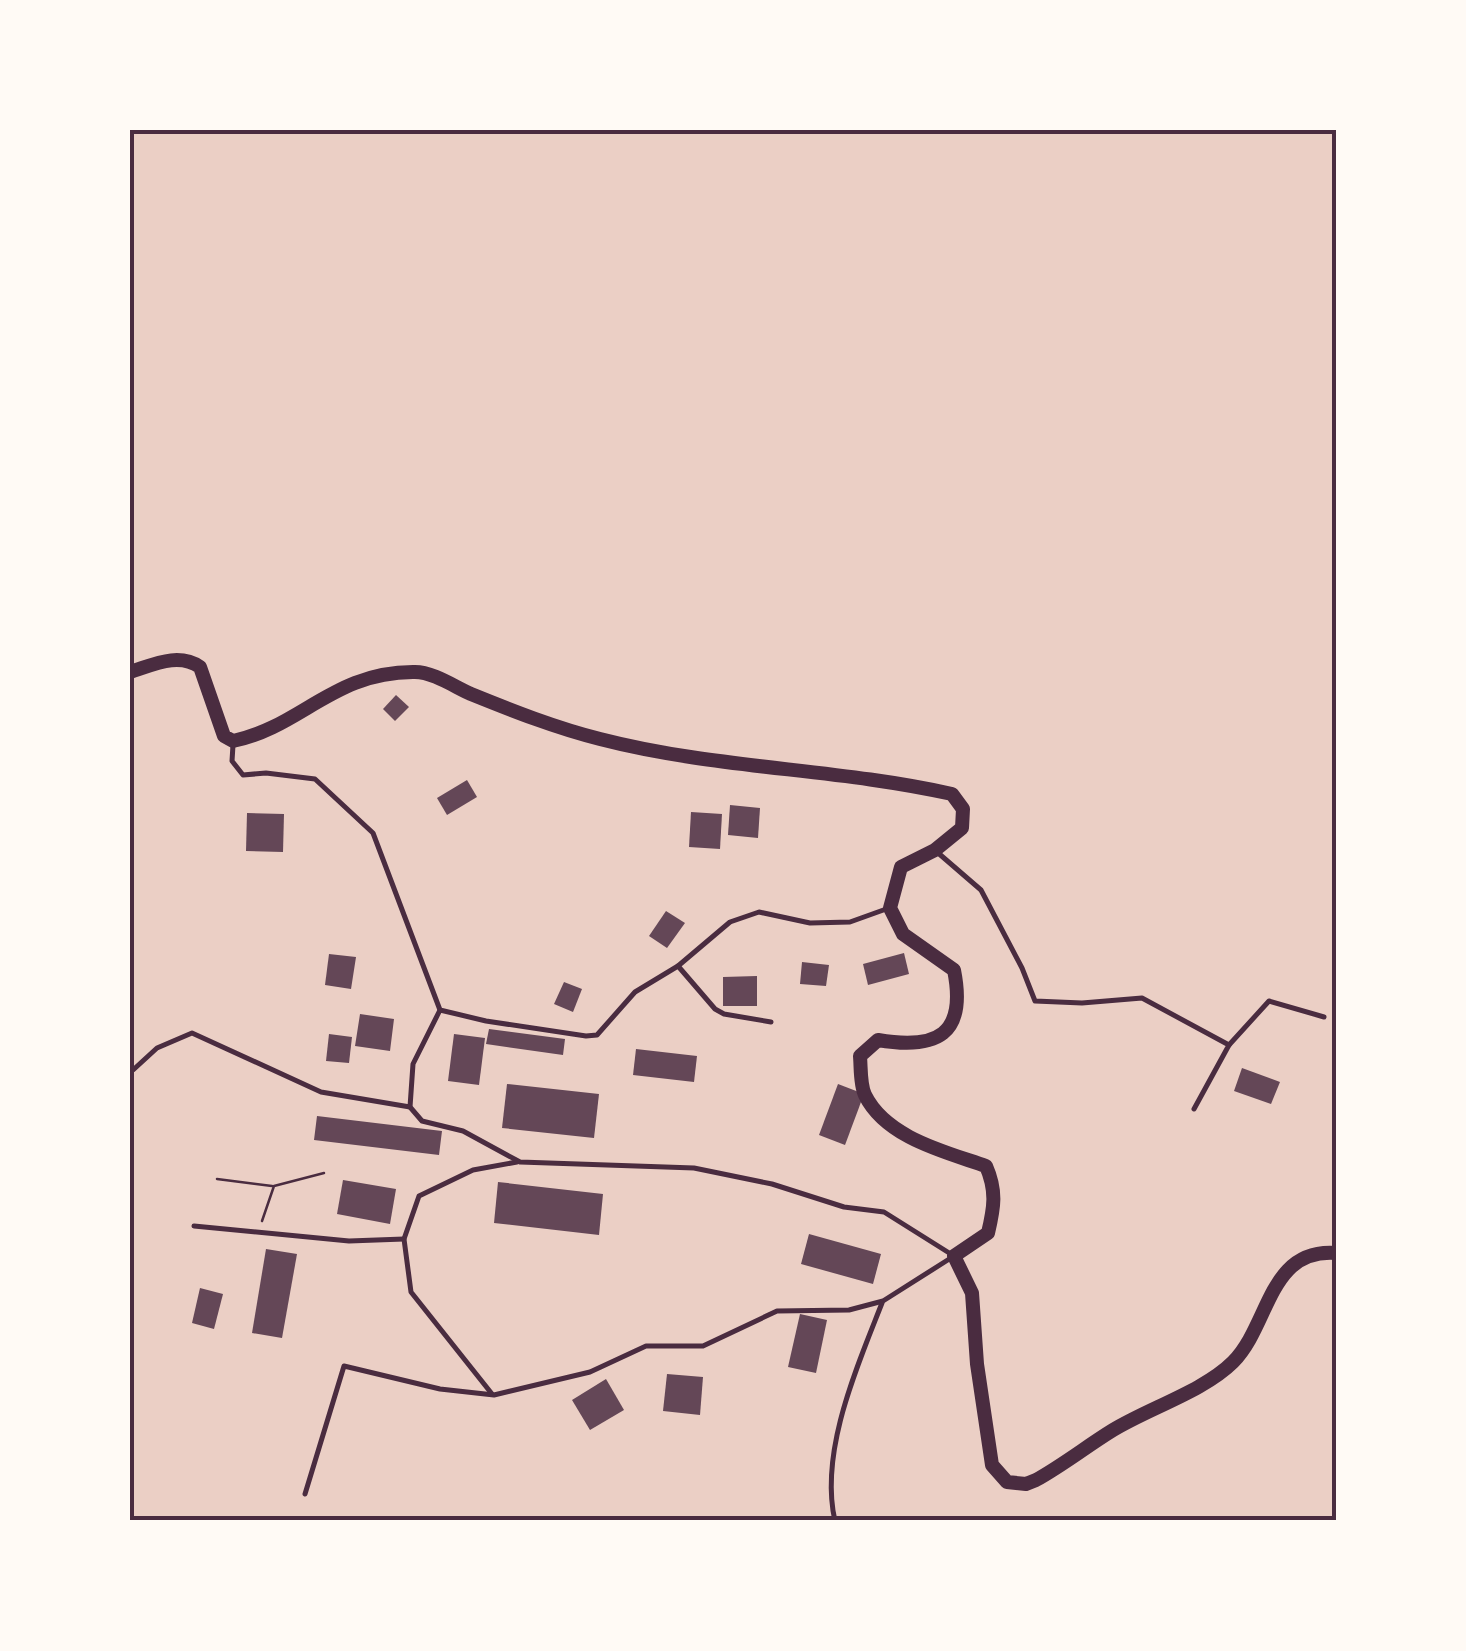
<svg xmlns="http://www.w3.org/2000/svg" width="1466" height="1651" viewBox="0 0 1466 1651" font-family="'Exo 2',sans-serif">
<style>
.green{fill:#ebcfc5}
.building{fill:#644757}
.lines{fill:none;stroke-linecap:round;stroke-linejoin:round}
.path{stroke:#4a2c40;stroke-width:2.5}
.service{stroke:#4a2c40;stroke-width:5}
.tertiary{stroke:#4a2c40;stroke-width:14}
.neatline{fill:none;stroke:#4a2c40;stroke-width:4}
</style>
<rect width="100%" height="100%" fill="#f7e1d7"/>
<rect class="green" x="130" y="130" width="1206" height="1391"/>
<g class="building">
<path d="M396 695 409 707 395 721 383 709Z"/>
<path d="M467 780 477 797 447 815 437 798Z"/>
<path d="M730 805 760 808 758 838 728 835Z"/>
<path d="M691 812 722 814 720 849 689 847Z"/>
<path d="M247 813 284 814 283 852 246 851Z"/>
<path d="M666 911 685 923 667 948 649 936Z"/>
<path d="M904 953 909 974 868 985 863 964Z"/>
<path d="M329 954 356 957 351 989 325 985Z"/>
<path d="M802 962 829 965 826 986 800 984Z"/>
<path d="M757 976V1006H723V977Z"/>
<path d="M564 982 582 989 573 1012 554 1004Z"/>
<path d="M360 1014 394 1019 390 1051 355 1046Z"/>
<path d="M489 1029 565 1039 563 1055 486 1044Z"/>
<path d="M329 1034 352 1037 349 1063 326 1061Z"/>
<path d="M454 1034 485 1038 479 1085 448 1081Z"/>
<path d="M636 1049 697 1056 694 1082 633 1075Z"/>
<path d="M1242 1068 1280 1082 1271 1104 1234 1091Z"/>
<path d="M507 1084 599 1094 594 1138 502 1128Z"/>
<path d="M838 1084 864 1094 845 1145 819 1135Z"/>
<path d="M317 1116 442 1131 439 1155 314 1140Z"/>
<path d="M343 1180 396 1189 390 1224 337 1214Z"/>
<path d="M498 1182 603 1194 599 1235 494 1223Z"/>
<path d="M809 1234 881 1254 873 1284 801 1264Z"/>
<path d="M266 1249 297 1254 282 1338 252 1333Z"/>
<path d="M200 1288 223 1294 214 1329 192 1323Z"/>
<path d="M800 1314 827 1320 816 1373 788 1367Z"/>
<path d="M667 1374 703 1377 700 1415 663 1411Z"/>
<path d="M606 1379 624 1410 590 1430 572 1400Z"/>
</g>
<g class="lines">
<g class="path">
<path d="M217 1179 272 1186"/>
<path d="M262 1221 274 1186 324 1173"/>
</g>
<g class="service">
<path d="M233 745 232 761 243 775 266 773 315 779 373 833 440 1010 486 1021 586 1036 597 1035 635 992 678 966 715 1009 724 1014 771 1022"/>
<path d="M937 852 981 890 1022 968 1035 1001 1082 1003 1142 998 1229 1045 1194 1109"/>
<path d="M678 966 730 922 759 912 810 923 850 922 889 908"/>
<path d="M1229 1045 1269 1001 1324 1017"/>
<path d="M133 1070 157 1048 192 1033 321 1092 410 1107"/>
<path d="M194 1226 349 1241 404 1239"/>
<path d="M492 1394 411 1292 404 1239 419 1196 473 1170 517 1162"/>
<path d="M305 1494 344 1366 440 1389 494 1395 590 1372 646 1346H703L777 1311 849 1310 883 1301 954 1256 884 1212 844 1207 772 1184 694 1168 520 1162 463 1131 422 1121 410 1107 413 1064 440 1010"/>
<path d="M835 1521C819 1452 857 1367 882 1303"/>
</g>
<path class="tertiary" d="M130 672C153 665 178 652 200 667L224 736 233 741C301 727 334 671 415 672 433 672 455 687 471 694 513 711 556 728 600 739 716 769 836 768 952 794L963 809 962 828 935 850 901 867 890 908 903 934 954 970C967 1035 937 1050 878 1040L860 1056C861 1068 860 1085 865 1095 886 1138 946 1152 986 1166 997 1191 994 1208 988 1233L954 1256 972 1293 977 1364 992 1465 1007 1482 1026 1484 1036 1480C1063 1465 1087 1446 1113 1430 1149 1408 1204 1391 1233 1362 1270 1325 1268 1248 1336 1253"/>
</g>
<rect width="1466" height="1651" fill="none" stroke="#fffaf5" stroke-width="265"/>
<rect x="132" y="132" width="1202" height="1386" class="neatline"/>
</svg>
